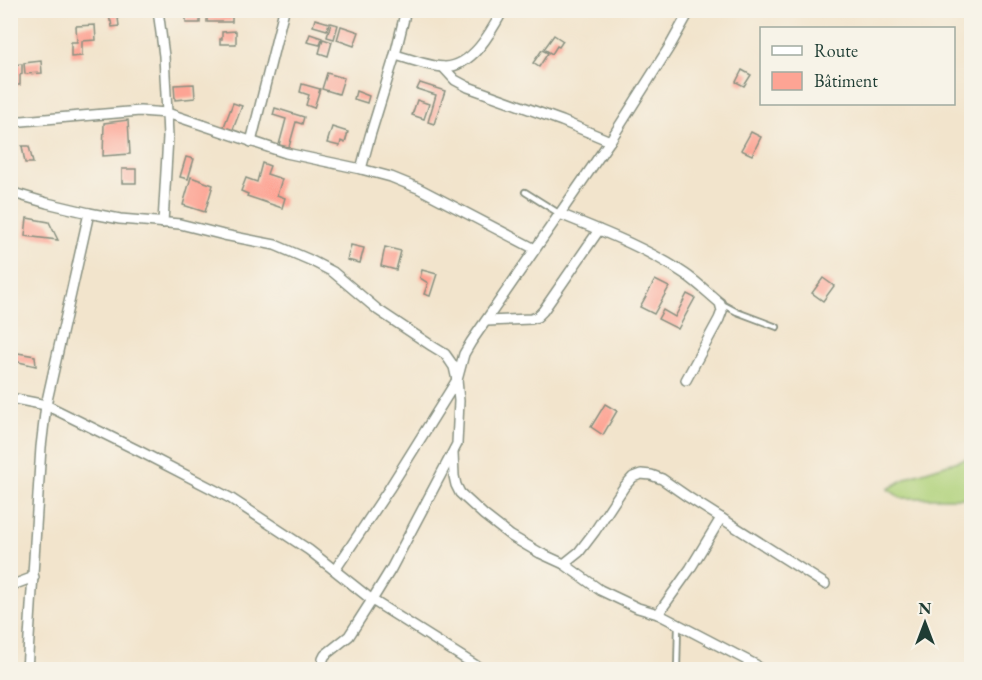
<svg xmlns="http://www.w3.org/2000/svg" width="982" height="680" viewBox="0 0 982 680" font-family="'EB Garamond',serif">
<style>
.green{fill:#afd179;stroke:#678756;stroke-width:1.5}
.building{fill:#fda494}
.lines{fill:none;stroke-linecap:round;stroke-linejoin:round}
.service-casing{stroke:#889080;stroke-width:8}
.minor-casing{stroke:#889080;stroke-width:12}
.service{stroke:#fff;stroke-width:4.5}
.minor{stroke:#fff;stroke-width:9}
</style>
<rect width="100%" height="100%" fill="#f7f3e8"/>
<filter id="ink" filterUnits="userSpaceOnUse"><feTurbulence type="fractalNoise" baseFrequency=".0167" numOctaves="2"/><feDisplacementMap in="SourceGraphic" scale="12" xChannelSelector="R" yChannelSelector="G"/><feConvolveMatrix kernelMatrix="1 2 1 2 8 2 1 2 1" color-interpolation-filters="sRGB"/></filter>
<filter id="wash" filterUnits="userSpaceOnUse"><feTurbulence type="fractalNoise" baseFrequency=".008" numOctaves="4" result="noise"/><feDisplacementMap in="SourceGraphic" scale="24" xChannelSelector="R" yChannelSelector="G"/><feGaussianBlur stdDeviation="1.35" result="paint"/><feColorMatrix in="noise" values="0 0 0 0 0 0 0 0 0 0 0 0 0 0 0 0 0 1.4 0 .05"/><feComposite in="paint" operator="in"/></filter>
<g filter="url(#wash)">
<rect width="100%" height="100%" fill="#f2e4cc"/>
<path class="green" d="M971 457V498H901L888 489 910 476Z"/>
<g id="blocks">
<g class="building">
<path d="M109 10H117L119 26 112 27 111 21H110Z"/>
<path d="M222 10H232V22H207V17H222Z"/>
<path d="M186 12H197V15H200V23H186Z"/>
<path d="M315 19 329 23 327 30 313 26Z"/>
<path d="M331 23 338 25 334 39 327 37Z"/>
<path d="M95 25 96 40 82 41V56L71 57V42H77L76 26Z"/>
<path d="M341 26 359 32 354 46 337 40Z"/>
<path d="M236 31V44H220V39H222V32Z"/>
<path d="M310 34 322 38 320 45 307 42Z"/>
<path d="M554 35 563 41 559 47 557 46 552 54 544 49Z"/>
<path d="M323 39 332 42 328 56 319 53Z"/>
<path d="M542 50 548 53 539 67 533 63Z"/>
<path d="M41 61 42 73 25 74 24 63Z"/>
<path d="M22 64V74L20 75V85H10V65Z"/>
<path d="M742 70 751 75 744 86 736 82Z"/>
<path d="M327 73 344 78 339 94 322 89Z"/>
<path d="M420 83 445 91 434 124 428 122 436 95 417 89Z"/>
<path d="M194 84 195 98 175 100 174 85Z"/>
<path d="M302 84 320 89 314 108 306 105 309 95 300 92Z"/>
<path d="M356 91 369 96 367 103 354 99Z"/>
<path d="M417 100 429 104 424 119 412 115Z"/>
<path d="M233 103 242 106 232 132 223 129Z"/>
<path d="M275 108 304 117 302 124 296 122 289 147 279 145 286 119 273 115Z"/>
<path d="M128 120 130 154 103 156 104 123Z"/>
<path d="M332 127 348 132 345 143 341 141 340 146 327 143Z"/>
<path d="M751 132 761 137 752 155 741 150Z"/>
<path d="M22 146H29L33 163H25Z"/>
<path d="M186 157 194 159 188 179 180 177Z"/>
<path d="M262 163 270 166 267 174 282 179 277 195 285 198 282 208 247 196 248 194 241 191 246 178 257 182Z"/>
<rect x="122" y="169" width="14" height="14"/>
<path d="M191 177 213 185 205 212 183 205Z"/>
<path d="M27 218 49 222 58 240 25 236Z"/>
<path d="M351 245 364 248 360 263 347 260Z"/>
<path d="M385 247 401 251 396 270 381 266Z"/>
<path d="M422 270 437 274 430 296 424 294 428 283 420 278Z"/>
<path d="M823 278 834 286 823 301 812 293Z"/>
<path d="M655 280 669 287 654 314 640 307Z"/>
<path d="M687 294 695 298 678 329 658 319 663 310 675 317Z"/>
<path d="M12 352 35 356 36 366 10 360Z"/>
<path d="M605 404 617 411 603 435 591 427Z"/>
</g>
</g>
</g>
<g filter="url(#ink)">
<use href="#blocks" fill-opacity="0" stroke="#889080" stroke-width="1.5"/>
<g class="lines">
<g class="service-casing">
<g id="service">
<path d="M525 192 560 214"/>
<path d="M720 303 737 312 777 327"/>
<path d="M677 670 678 625"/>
</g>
</g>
<g class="minor-casing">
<g id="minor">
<path d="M158 10 164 56 167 113 168 137 163 223"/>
<path d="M395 55C411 59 429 67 445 67 473 66 491 32 503 10"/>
<path d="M443 67 455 80 468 87 562 121 610 141"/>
<path d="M10 122 140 111 167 113 286 153 361 169 391 177 418 188 445 202 535 249"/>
<path d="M251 142 284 10"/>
<path d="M361 169 370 136 395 55 406 10"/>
<path d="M10 192 47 203 89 213 120 219 180 224 224 235 275 245 310 260 333 272 378 310 432 346 445 354 450 361 454 367 457 380 459 401 457 444 391 569 372 600 349 636 325 655 323 659 322 670"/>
<path d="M560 214C602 231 647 248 685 274 697 282 709 294 720 303L722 311 719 319 686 380"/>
<path d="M487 321 531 319 537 317 543 311 599 230"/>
<path d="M10 398 46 405 141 452 230 498 309 550 372 600 483 670"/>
<path d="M453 453 454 476 456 485 460 493 484 515 511 536 540 553 564 564 600 590 638 608 658 614 756 665"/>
<path d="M564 564 579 552 595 531 624 487 633 477 641 474 651 475 662 479 688 497 825 584"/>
<path d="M335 570 389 489 457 380 464 354 471 342 610 141 670 46 690 10"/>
<path d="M10 586 34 577"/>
<path d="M658 614 690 569 721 518"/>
<path d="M27 670 41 447 46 405 89 213"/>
</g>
</g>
<use href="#service" class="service"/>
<use href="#minor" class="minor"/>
</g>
</g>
<rect width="982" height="680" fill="none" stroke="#f7f3e8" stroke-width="36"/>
<rect x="760" y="27" width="195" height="78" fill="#f7f3e8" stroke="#a1aaa0" stroke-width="1.5"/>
<rect x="772" y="46" width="30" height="9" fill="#ffffff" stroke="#a1aaa0" stroke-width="1.5"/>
<text x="814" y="57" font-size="18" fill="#1f3d34">Route</text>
<rect x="772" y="72" width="30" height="18" fill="#fda494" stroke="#a1aaa0" stroke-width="1.5"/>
<text x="814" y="87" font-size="18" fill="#1f3d34">Bâtiment</text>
<g transform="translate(925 623)" stroke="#f7f3e8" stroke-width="4.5" paint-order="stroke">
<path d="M0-4.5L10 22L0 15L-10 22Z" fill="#1f3d34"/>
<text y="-9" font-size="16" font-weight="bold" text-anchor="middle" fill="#1f3d34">N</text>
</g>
</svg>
